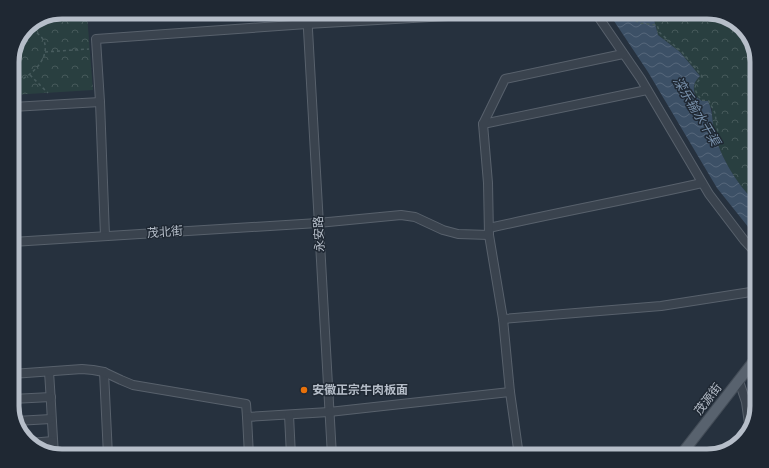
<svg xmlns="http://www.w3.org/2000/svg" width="769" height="468" viewBox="0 0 769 468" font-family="Quicksand,'Noto Sans SC',sans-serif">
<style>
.park{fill:url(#park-crowns)}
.water{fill:url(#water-waves)}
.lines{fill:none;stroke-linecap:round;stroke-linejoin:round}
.minor-casing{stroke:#58616c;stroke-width:10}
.major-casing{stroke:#434c57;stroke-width:12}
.path{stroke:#485c5e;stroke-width:1.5;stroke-dasharray:3 3;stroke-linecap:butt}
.minor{stroke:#3a434e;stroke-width:8}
.major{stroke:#58626e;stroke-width:10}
.food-dot{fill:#e8710a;stroke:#1f2833;stroke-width:1.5}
.labels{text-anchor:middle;stroke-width:3;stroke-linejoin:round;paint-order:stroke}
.street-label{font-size:12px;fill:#b6bec9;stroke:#1f2833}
.poi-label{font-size:12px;font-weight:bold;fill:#b6bec9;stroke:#1f2833;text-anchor:start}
.water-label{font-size:13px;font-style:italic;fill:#7890aa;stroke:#1f2833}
.rim{fill:none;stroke:#b6bec9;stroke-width:5}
</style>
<defs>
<pattern id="park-crowns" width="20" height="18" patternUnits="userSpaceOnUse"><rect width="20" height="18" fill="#293f40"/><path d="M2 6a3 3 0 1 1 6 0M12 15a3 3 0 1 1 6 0" fill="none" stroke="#46595a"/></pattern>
<pattern id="water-waves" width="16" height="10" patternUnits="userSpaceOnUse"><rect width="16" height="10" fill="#3c5066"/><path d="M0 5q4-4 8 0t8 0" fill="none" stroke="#56677b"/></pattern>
</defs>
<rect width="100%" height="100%" fill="#26313e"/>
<g class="park">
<path d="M62 12H68L69 16 87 15 93 90 12 95V59L27 26Z"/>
<path d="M652 12H707L732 19 738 25 757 63V203C737 186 721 158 714 132 712 125 712 116 712 108L695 96C693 86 693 83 700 76L680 52 658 35Z"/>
</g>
<path class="water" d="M608 12H652L658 35 680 52 700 76C693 83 693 86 695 96L702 101H708C713 111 712 121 714 132 720 156 738 187 757 203V238L717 188 648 72Z"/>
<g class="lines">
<g class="minor-casing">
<g id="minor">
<path d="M307 12 332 456"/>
<path d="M595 12 641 79 709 194 744 240 757 254"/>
<path d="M12 107 100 102"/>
<path d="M483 124 647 90"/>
<path d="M489 228C560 212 631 199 702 183"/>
<path d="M105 236 100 102 96 39 307 24 518 12"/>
<path d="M12 242 318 223 401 215 415 217 443 230 458 234 489 235"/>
<path d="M503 319 661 306 757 291"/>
<path d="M49 372C51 399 52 426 54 454"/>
<path d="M104 372 108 456"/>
<path d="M12 374 82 369 93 370 104 372 121 380 133 385 246 404 247 417 329 412 510 392"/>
<path d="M739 381 746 402 750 431"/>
<path d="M12 399 51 397"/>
<path d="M289 415 291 456"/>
<path d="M247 417 249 456"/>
<path d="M16 421 51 419"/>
<path d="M30 443 53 441"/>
<path d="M519 456 510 392 503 319 489 235 488 183 483 124 505 79 623 54"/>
</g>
</g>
<g class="major-casing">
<path id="major" d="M680 456 757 357"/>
</g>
<g class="path">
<path d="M607 15 617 18 631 17 639 23 657 25 660 33 682 52 702 76C693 88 693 87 701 100L709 101 715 113 718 133"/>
<path d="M45 52 89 49"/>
<path d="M30 75 48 93"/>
<path d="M12 82C15 81 19 81 21 80 34 73 50 57 44 41 41 35 33 30 27 26"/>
</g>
<use href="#minor" class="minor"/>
<use href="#major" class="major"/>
</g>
<circle class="food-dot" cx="304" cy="390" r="4"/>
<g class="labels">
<g class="street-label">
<text transform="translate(165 232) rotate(-4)" y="4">茂北街</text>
<text transform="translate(319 234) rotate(-93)" y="4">永安路</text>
<text transform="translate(708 399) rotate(-52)" y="4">茂源街</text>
</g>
<g class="poi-label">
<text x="312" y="394">安徽正宗牛肉板面</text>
</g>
<g class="water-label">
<text transform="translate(697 111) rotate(59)" y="5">滦乐输水干渠</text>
</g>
</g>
<path d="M0 0H769V468H0ZM62 19H707A43 43 0 0 1 750 62V406A43 43 0 0 1 707 449H62A43 43 0 0 1 19 406V62A43 43 0 0 1 62 19Z" fill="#1f2833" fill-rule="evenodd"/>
<path class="rim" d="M62 19H707A43 43 0 0 1 750 62V406A43 43 0 0 1 707 449H62A43 43 0 0 1 19 406V62A43 43 0 0 1 62 19Z"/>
</svg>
